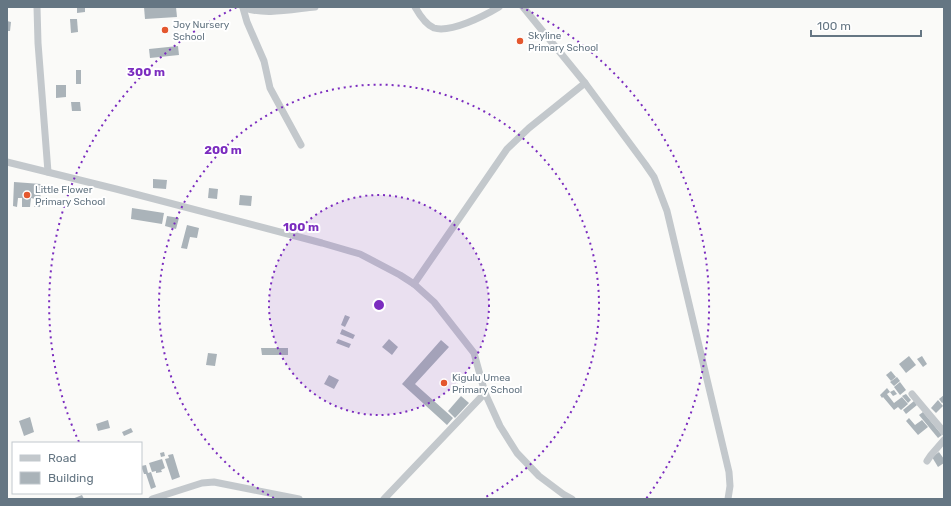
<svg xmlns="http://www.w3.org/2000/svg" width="951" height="506" viewBox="0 0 951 506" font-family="Rubik,sans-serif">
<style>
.building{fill:#aab3b9}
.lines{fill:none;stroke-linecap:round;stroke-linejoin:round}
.minor{stroke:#c3c8cc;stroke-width:7}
.ring{fill:none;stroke:#7b2cbf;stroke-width:2;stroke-dasharray:2 4}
.poi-dot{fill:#e4572e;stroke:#fff;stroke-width:1.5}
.labels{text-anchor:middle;stroke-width:4;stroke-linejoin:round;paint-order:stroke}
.poi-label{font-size:10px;fill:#657683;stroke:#fff;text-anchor:start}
.centre{fill:#7b2cbf;stroke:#fff;stroke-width:2}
.ring-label{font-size:12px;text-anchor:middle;font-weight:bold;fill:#7b2cbf;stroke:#fff;stroke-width:4;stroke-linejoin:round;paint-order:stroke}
</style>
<rect width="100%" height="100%" fill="#fafaf8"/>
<g class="building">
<path d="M77 7H85V12L77 13Z"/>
<path d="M144 7H176L177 17 145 19Z"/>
<path d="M70 19H77L78 32 71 33Z"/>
<path d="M7 21 11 22 10 31H7Z"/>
<path d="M178 46 179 55 150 58 149 49Z"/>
<rect x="76" y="70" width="5" height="14"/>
<path d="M56 85H66V97L56 98Z"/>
<path d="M71 102H80L81 111H72Z"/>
<path d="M153 179 167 180 166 189 153 188Z"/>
<path d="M14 182 41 184 40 207H34L35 199 31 198 30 207H22V198H18L17 207 13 206Z"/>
<path d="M209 188 218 189 217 199 208 198Z"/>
<path d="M240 195 252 196 251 206 239 205Z"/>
<path d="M132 208 164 213 162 224 131 219Z"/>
<path d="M167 216 179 218 176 229 165 226Z"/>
<path d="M187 225 199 228 197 238 190 237 187 249 181 248Z"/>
<path d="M345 315 350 317 345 327 341 325Z"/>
<path d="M342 329 355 335 353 339 340 334Z"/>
<path d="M338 339 351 344 349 348 336 343Z"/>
<path d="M389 339 398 347 392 355 382 347Z"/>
<path d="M441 340 449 347 415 384 453 418 447 425 402 384Z"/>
<path d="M261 348H288V355H262Z"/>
<path d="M208 353 217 354 215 366 206 365Z"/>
<path d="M909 356 916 365 906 373 899 364Z"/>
<path d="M922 356 927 364 923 367 917 359Z"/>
<path d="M891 371 896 377 891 381 886 375Z"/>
<path d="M329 375 339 380 334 389 324 384Z"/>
<path d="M897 377 900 381 894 386 890 382Z"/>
<path d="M900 382 906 390 900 395 894 387Z"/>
<path d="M887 388 890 392 887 394 894 403 902 397 908 404 901 410 898 407 894 410 883 397 882 398 880 395Z"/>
<path d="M894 390 897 394 893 396 890 392Z"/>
<path d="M906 394 911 400 908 403 902 396Z"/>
<path d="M944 395V402L942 403 939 399Z"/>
<path d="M461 396 469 403 455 418 448 411Z"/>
<path d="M938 400 943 406 936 413 931 408Z"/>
<path d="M914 401 917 405 906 414 903 410Z"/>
<path d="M923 412 942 435 938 438 919 415Z"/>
<path d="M30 417 34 432 24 436 19 421Z"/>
<path d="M909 418 915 425 922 420 928 427 918 435 906 421Z"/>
<path d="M108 420 110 428 98 431 96 424Z"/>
<path d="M131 428 133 432 124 436 122 432Z"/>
<path d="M164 452 165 456 161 457 160 453Z"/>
<path d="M939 452 944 459V463L938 467 932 457Z"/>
<path d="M173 454 180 477 172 480 165 459 169 458 168 455Z"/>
<path d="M162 459 165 468 161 470 162 472 156 473V471L152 472 149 463Z"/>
<path d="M146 465 148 473 151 472 156 487 151 489 146 474H144L141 466Z"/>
<path d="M82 495 84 499H72Z"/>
</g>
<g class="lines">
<g class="minor">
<path d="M37 7 38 43 48 172"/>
<path d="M243 7C263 16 294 9 315 7"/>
<path d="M415 7C419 14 426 25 434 28 451 33 484 16 499 7"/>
<path d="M523 7 585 83 645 164 654 177 667 211 729 472 730 486 728 499"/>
<path d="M243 8 247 22 264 61 270 88 301 145"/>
<path d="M7 162 116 189 322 243 360 254 400 275 414 284 434 302 474 353 485 393 500 426 517 453 539 476 563 494 572 499"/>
<path d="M414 284 507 149 529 128 585 83"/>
<path d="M912 394 944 432"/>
<path d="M927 461 931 455 944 440"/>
<path d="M152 499 202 483 214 482 299 499"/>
<path d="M384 499 485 393"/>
</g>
</g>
<circle cx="379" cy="305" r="110" fill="#7b2cbf" fill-opacity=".12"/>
<g class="ring">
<circle cx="379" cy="305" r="110"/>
<path d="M274 498A220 220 0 1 1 484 498"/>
<path d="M79 442A330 330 0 0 1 237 7M521 7A330 330 0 0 1 646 499"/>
</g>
<g class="poi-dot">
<circle cx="165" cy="30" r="4"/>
<circle cx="520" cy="41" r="4"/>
<circle cx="27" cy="195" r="4"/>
<circle cx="444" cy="383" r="4"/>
</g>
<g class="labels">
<g class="poi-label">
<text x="173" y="28">Joy Nursery<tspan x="173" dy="12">School</tspan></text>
<text x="528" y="39">Skyline<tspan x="528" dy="12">Primary School</tspan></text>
<text x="35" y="193">Little Flower<tspan x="35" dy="12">Primary School</tspan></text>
<text x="452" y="381">Kigulu Umea<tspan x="452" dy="12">Primary School</tspan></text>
</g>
</g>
<circle cx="379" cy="305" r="6" class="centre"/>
<g class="ring-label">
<text x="146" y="76">300 m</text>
<text x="223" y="154">200 m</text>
<text x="301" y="231">100 m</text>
</g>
<rect width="951" height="506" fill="none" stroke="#657683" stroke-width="16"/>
<rect x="12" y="442" width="130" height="52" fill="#ffffff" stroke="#c1c8cd"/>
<rect x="20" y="455" width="20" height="6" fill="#c3c8cc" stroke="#c1c8cd"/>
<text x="48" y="462" font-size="12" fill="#657683">Road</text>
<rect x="20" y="472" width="20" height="12" fill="#aab3b9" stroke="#c1c8cd"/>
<text x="48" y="482" font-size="12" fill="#657683">Building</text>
<path d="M811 30v6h110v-6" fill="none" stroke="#657683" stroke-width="2"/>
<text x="817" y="30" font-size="12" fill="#657683" stroke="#ffffff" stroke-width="3" paint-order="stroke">100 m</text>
</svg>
